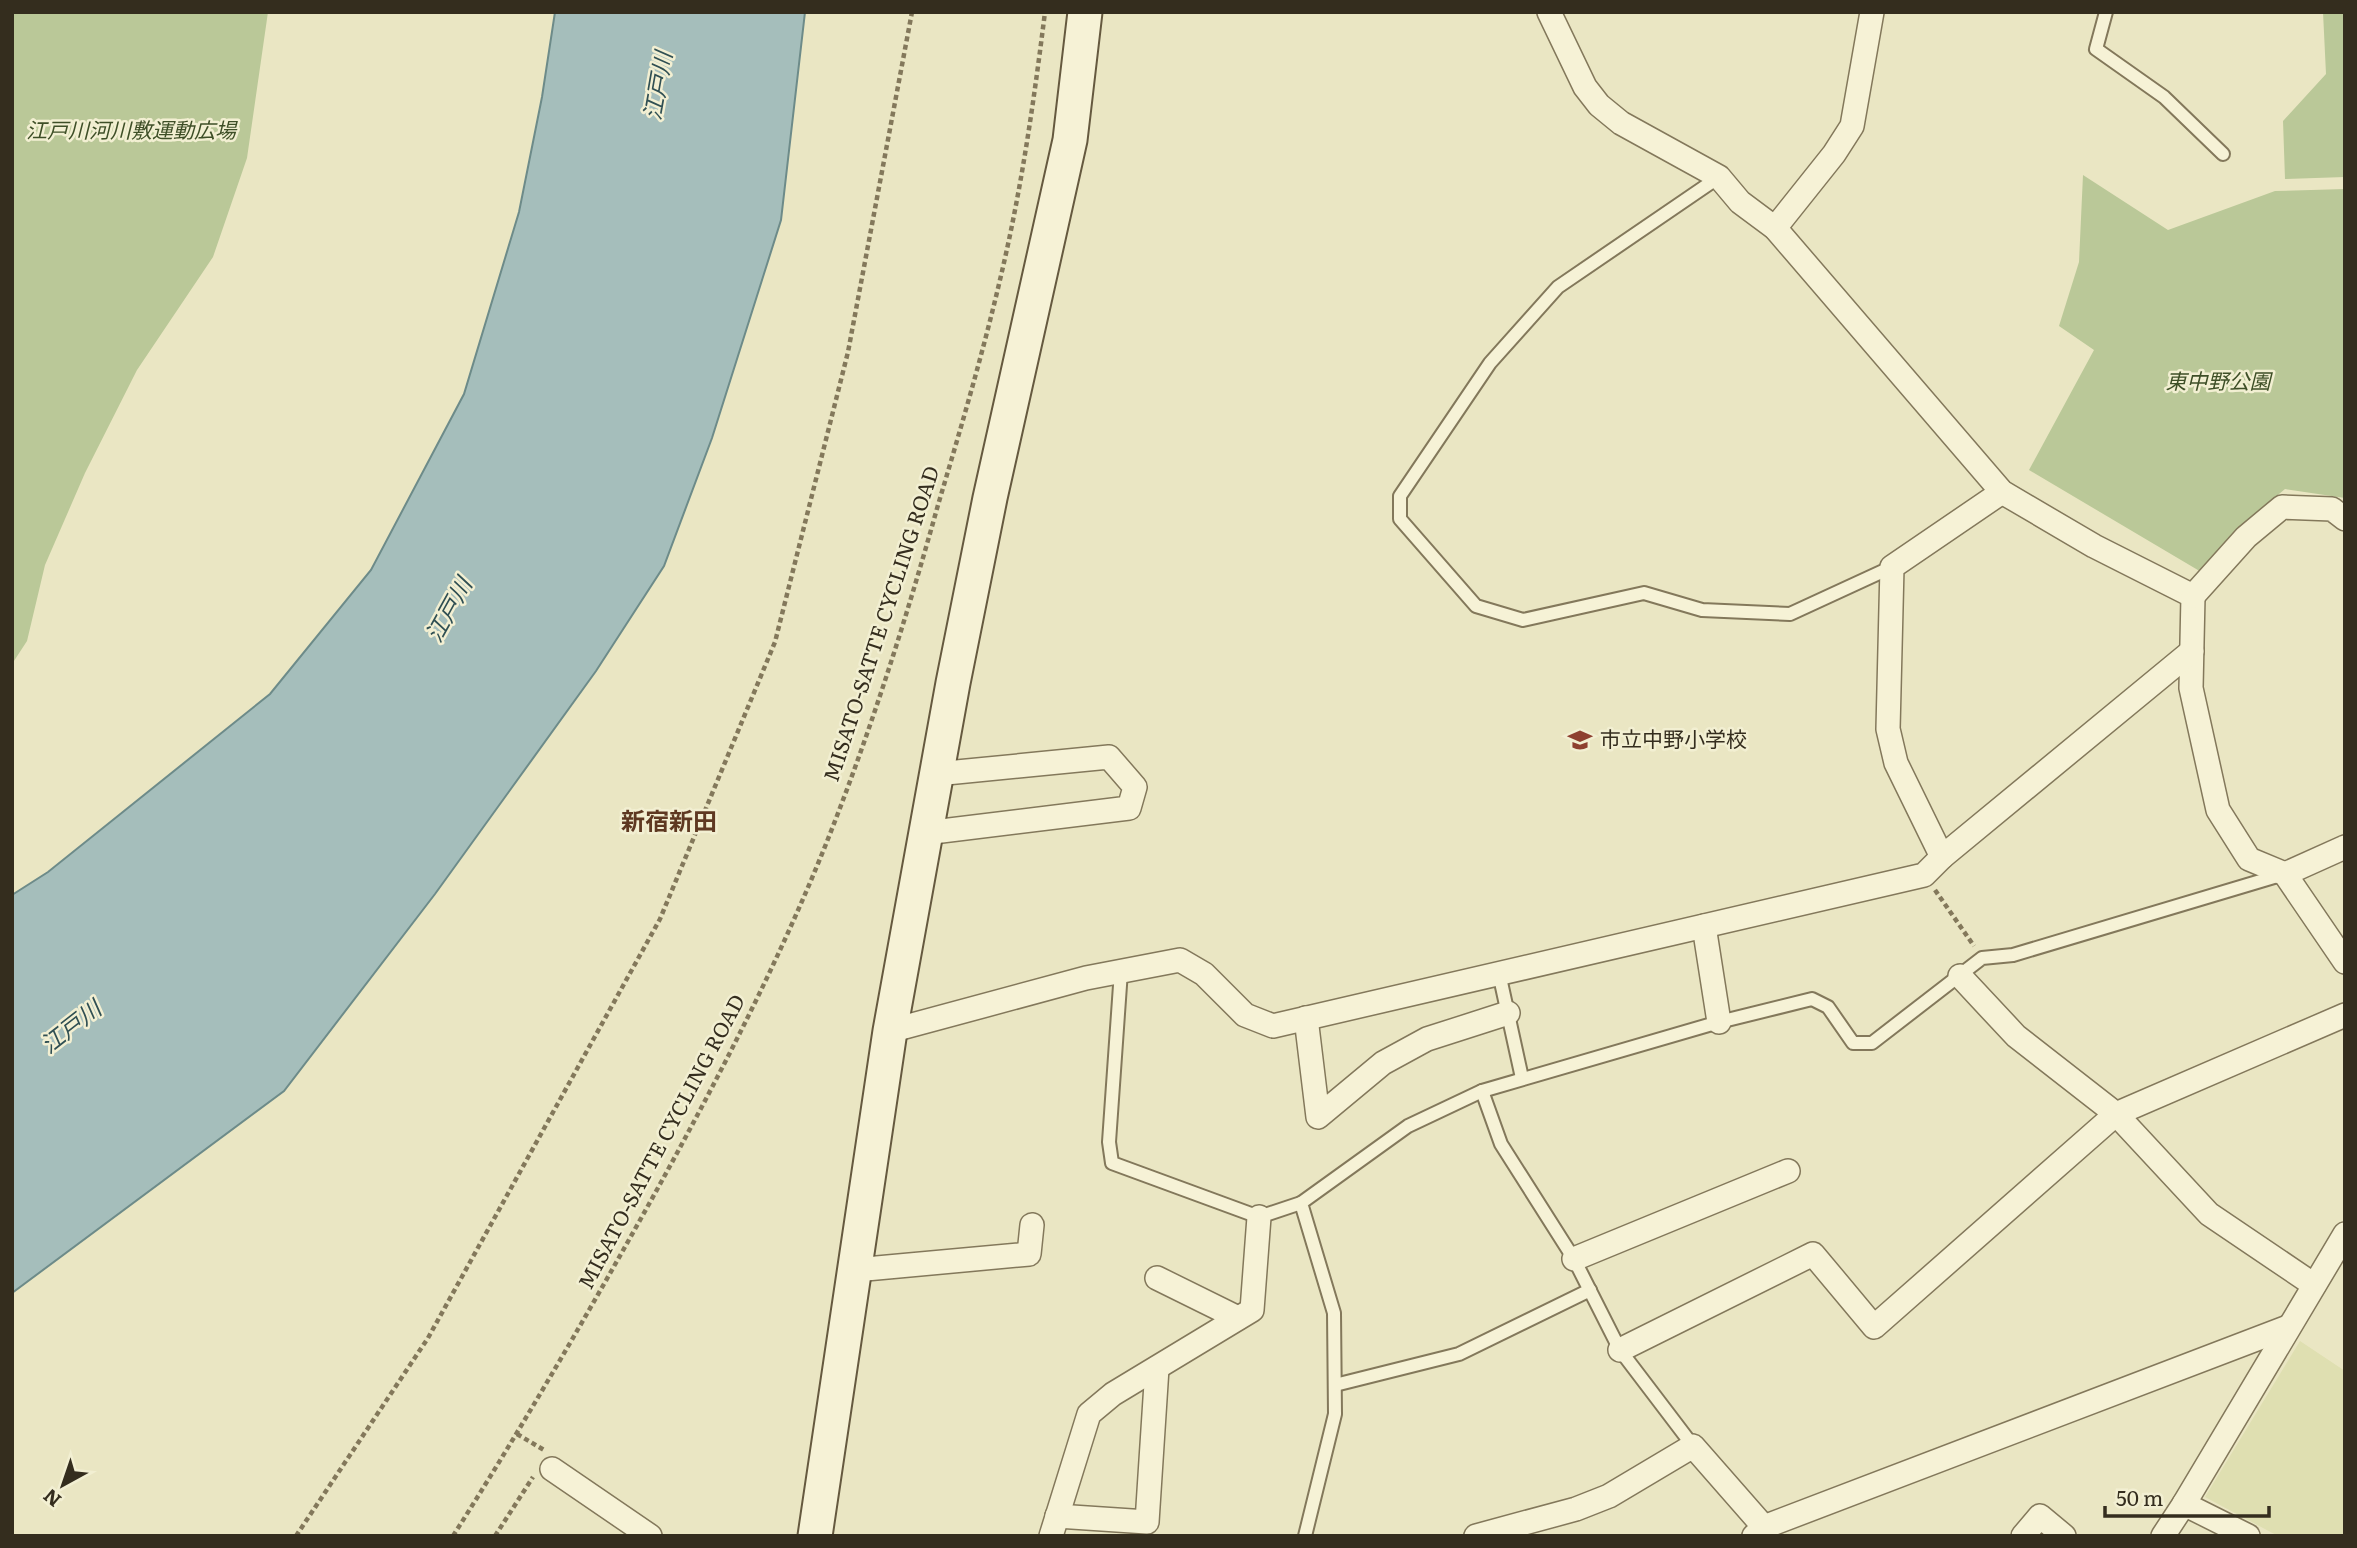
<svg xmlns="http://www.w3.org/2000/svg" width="2357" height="1548" viewBox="0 0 2357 1548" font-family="Literata,'Noto Sans JP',serif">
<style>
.farmland{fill:#dfdfb1}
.green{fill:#bac898}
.water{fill:#a5bebb;stroke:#6d8b89;stroke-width:2}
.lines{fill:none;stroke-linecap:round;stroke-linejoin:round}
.lane-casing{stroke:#83785b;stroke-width:16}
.street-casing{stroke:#83785b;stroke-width:26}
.secondary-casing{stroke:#65593f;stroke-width:37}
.path{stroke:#83785b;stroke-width:4.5;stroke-dasharray:5 3.5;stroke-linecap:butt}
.lane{stroke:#f6f2d6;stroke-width:12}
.street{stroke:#f6f2d6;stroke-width:23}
.secondary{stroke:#f6f2d6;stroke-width:33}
.labels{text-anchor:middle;stroke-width:5;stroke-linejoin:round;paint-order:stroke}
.park-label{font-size:21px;font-style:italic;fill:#3e4f27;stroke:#f2efd2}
.street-label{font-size:21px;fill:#342d1e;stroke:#f2efd2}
.poi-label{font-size:21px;fill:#342d1e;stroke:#f2efd2;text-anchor:start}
.water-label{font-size:23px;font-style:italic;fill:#2f4f53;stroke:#f2efd2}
.quarter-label{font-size:24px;font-weight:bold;fill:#5e3821;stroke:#f2efd2}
</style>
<rect width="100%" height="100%" fill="#eae6c3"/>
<path class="farmland" d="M2300 1341 2345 1371V1536H2278L2205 1497Z"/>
<g class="green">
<path d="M12 12H268L247 158 213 257 137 370 85 473 45 565 27 641 12 664Z"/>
<path d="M2323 12H2345V177L2285 179 2283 121 2326 74Z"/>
<path d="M2083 175 2168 230 2275 191 2345 189V498L2285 489 2243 524 2208 576 2029 470 2094 350 2059 326 2079 262Z"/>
</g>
<path class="water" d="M555 12H805L781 220 712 438 664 566 596 671 435 894 284 1091 12 1293V895L48 872 270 694 371 570 464 394 519 212 542 97Z"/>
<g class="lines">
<g class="lane-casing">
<g id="lane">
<path d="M2106 12 2096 49 2164 97 2223 154"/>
<path d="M1719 177 1558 287 1490 363 1400 496V519L1476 606 1523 620 1644 593 1702 610 1790 614 1892 567"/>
<path d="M1121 971 1109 1142 1112 1163 1259 1217 1301 1203"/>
<path d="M1499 973 1522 1078"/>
<path d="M1482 1091 1501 1144 1574 1259 1620 1350 1693 1446"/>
<path d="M1335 1385 1459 1354 1590 1290"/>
<path d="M1305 1536 1335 1414 1334 1313 1301 1203 1408 1126 1482 1091 1719 1022 1812 999 1828 1007 1853 1043H1872L1982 958 2013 955 2284 874"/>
</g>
</g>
<g class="street-casing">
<g id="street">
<path d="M1549 12 1585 87 1599 105 1621 123 1719 177 1740 202 1775 228 2002 492 2094 546 2193 596 2191 688 2218 810 2249 859 2285 874 2345 962"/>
<path d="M1775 228 1834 154 1852 126 1872 12"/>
<path d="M2193 596 2246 537 2282 507 2332 509 2345 519"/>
<path d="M925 833 1129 808 1135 787 1109 757 936 774"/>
<path d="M1942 857 2192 651"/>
<path d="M2285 874 2345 847"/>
<path d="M1704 926 1719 1022"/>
<path d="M1960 976 2016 1036 2116 1114 2209 1214 2314 1285"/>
<path d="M1306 1018 1318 1117 1383 1063 1427 1039 1508 1013"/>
<path d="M890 1031 1086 978 1180 960 1204 974 1245 1015 1273 1026 1924 875 1942 857 1896 763 1888 729 1892 567 2002 492"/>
<path d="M1574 1259 1788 1171"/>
<path d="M855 1270 1029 1254 1032 1225"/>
<path d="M1157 1278 1238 1318"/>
<path d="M1620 1350 1813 1254 1874 1327 2116 1114 2345 1015"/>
<path d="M552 1469 650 1536"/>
<path d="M2184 1504 2248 1536"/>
<path d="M1057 1516 1147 1522 1157 1368"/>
<path d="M1051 1536 1089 1414 1113 1394 1252 1310 1259 1217"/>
<path d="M1476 1536 1576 1509 1609 1496 1693 1446 1764 1527"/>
<path d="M1754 1536 1764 1527 2288 1327"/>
<path d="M2023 1536 2040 1516 2064 1536"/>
<path d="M2163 1536 2184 1504 2345 1234"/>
</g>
</g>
<g class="secondary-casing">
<path id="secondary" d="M815 1536 890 1031 953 683 990 498 1070 140 1085 12"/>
</g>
<g class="path">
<path d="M1935 890 1974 946"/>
<path d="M517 1434 544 1450"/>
<path d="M296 1536 428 1338 660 919 775 642 848 352 912 12"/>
<path d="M453 1536C526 1421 593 1305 659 1186 720 1075 779 961 826 844 870 733 906 620 938 505 963 421 988 336 1007 249 1024 171 1035 92 1045 12"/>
<path d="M495 1536 533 1477"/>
</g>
<use href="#lane" class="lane"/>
<use href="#street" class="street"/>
<use href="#secondary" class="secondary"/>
</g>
<defs>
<g id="school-bare" transform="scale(1.89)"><path d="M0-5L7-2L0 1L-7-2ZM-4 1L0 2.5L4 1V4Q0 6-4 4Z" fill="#8e4030" stroke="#f2efd2" stroke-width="2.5" paint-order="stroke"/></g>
</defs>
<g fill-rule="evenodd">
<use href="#school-bare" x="1580" y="740"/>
</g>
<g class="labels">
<g class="park-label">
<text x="131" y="138">江戸川河川敷運動広場</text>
<text x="2218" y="389">東中野公園</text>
</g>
<g class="street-label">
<text transform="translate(882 624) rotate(-72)" y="7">MISATO-SATTE CYCLING ROAD</text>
<text transform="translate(662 1142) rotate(-62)" y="7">MISATO-SATTE CYCLING ROAD</text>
</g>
<g class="poi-label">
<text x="1600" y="747">市立中野小学校</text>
</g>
<g class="water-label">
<text transform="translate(658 86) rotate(-80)" y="8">江戸川</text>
<text transform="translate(449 610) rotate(-61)" y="8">江戸川</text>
<text transform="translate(71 1027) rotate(-38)" y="8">江戸川</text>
</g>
<g class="quarter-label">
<text x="669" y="830">新宿新田</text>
</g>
</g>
<rect width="2357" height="1548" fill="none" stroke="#342d1e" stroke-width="28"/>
<g transform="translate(63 1485) rotate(220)" stroke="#f2efd2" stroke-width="5" paint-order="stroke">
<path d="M0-5L12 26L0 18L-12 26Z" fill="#342d1e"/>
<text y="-10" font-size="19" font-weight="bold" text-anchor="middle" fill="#342d1e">N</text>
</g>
<path d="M2105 1506v10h164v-10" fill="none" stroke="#342d1e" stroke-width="3.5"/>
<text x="2116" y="1506" font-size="21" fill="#342d1e" stroke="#f2efd2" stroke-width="5" paint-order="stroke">50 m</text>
</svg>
